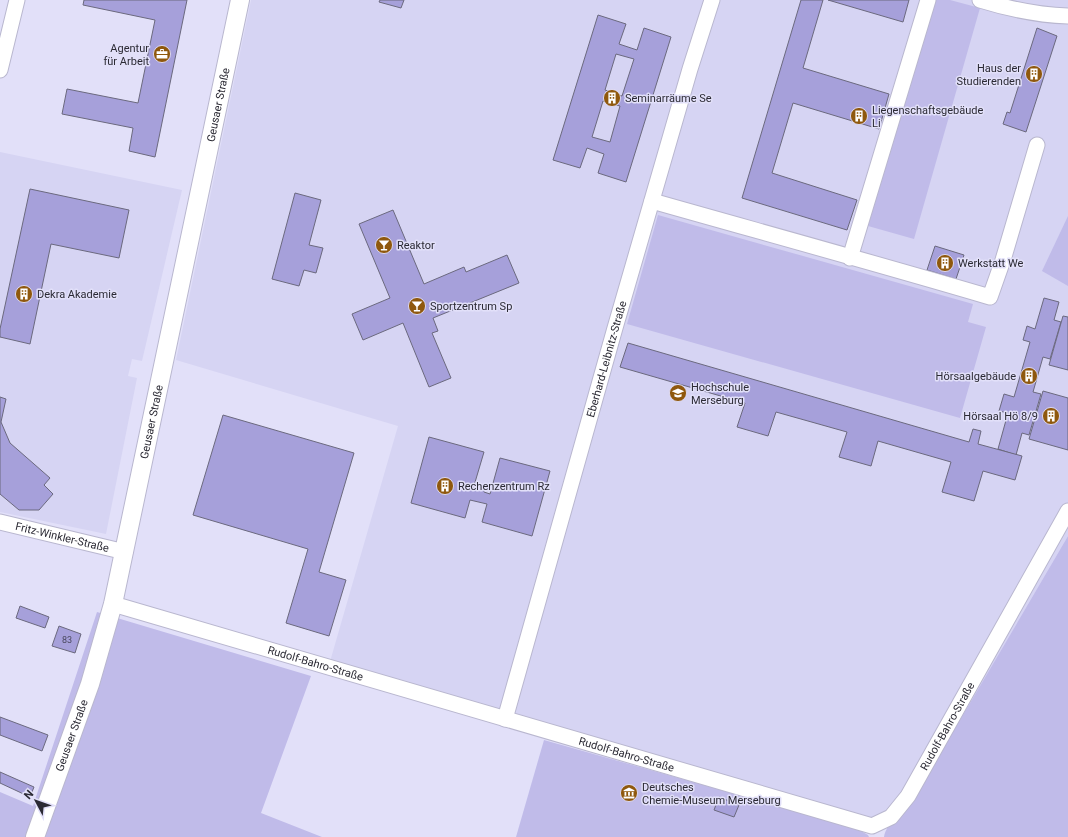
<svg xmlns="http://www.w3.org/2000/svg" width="1068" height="837" viewBox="0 0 1068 837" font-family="Roboto,sans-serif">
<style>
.built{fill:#d6d4f3}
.green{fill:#c0bbe9}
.building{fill:#a6a0da;stroke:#6b697e;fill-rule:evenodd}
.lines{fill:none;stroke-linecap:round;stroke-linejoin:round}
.minor-casing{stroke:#b9b7cf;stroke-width:17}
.tertiary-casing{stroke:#b9b7cf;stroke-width:20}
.minor{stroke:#fff;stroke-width:15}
.tertiary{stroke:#fff;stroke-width:18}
.labels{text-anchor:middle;stroke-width:3;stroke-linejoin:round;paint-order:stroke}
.number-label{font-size:9px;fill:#4a485e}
.poi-label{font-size:11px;fill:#2b2a34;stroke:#e2e0f9;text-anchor:start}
.street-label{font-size:11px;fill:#2b2a34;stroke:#e2e0f9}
</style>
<rect width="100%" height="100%" fill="#e2e0f9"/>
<g class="built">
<path d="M251 0H1068V536L988 673 913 798 872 828 327 672 398 426 176 360Z"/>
<path d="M0 152 182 190 142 361 132 359 128 376 137 378 106 534 0 512Z"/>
</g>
<g class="green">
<path d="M933 0H950L980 8 914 239 868 226Z"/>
<path d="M658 215 973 304 968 322 986 327 960 418 627 324Z"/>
<path d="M1068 216V286L1042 271Z"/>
<path d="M1068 536V837H884C886 822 910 803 919 789 969 705 1019 620 1068 536Z"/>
<path d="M97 612 311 676 261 813 322 837H0V792L33 806Z"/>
<path d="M544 740 856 828 868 835 869 837H516Z"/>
</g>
<g class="building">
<path d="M84 0H187L155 157 129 151 133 128 62 114 67 89 138 103 155 20 83 5Z"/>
<path d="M380 0H404L401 8 379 2Z"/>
<path d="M801 0H823L803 68 889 94 879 129 793 103 772 173 857 200 847 230 742 198Z"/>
<path d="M828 0H909L903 22Z"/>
<path d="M598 15 626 24 619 44 637 50 644 28 671 37 626 182 598 173 604 154 587 148 580 168 553 160ZM616 54 634 59 622 96 605 90ZM603 101 620 106 610 142 592 137Z"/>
<path d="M1037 28 1057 36 1026 132 1003 124 1007 112 1010 113Z"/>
<path d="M30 189 129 210 119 258 51 244 30 344 0 337V329Z"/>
<path d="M295 193 321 200 309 245 323 248 316 273 304 270 299 286 272 279Z"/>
<path d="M393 210 424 284 464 267 466 272 507 255 519 283 433 318 438 331 432 333 451 378 429 387 403 323 363 340 352 314 390 298 359 224Z"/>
<path d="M935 246 964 255 956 279 927 270Z"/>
<path d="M1044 298 1059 302 1054 320 1061 322 1050 359 1043 357 1033 392 1041 394 1029 435 1022 433 1016 455 998 449 1008 413 999 411 1004 394 1014 397 1030 342 1023 340 1027 326 1035 329Z"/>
<path d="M1063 316 1068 317V370L1049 365Z"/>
<path d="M628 343 969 442 973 429 981 431 978 444 1022 456 1015 480 983 471 974 501 942 492 951 462 878 441 871 466 839 457 847 432 776 412 768 436 737 427 745 403 620 367Z"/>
<path d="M1043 391 1068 398V450L1029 439Z"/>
<path d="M0 397 6 399 1 422 10 443 50 478 44 485 53 494 39 510H19L0 494Z"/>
<path d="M223 415 354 453 319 572 346 580 329 636 286 623 308 549 193 515Z"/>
<path d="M429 437 484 452 473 489 478 490 479 486 485 487 484 492 490 494 500 458 550 471 532 536 482 522 487 504 470 500 465 518 411 503Z"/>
<path d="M20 606 49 617 45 628 16 618Z"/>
<path d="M59 626 81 634 75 653 52 646Z"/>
<path d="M0 717 48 735 42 751 0 735Z"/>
<path d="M0 772 34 787 30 797 0 783Z"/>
<path d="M719 797 739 805 734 817 714 810Z"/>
</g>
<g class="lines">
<g class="minor-casing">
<g id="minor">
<path d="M980 0C1009 9 1037 15 1068 16"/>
<path d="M0 70 17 0"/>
<path d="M652 201C765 233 878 264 990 297L1003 260 1037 145"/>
<path d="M850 258 928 0"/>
<path id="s1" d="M0 522 125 552"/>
<path id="s2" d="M113 604 872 826 891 817 908 796 1068 511"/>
<path id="s3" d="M505 719 615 328 690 69 712 0"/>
</g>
</g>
<g class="tertiary-casing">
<g id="tertiary">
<path id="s4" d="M35 837 90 684 113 604 240 0"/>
</g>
</g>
<use href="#minor" class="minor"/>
<use href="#tertiary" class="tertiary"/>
</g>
<defs>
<g id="office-disc" transform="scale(0.9)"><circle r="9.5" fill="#8f580d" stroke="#e2e0f9"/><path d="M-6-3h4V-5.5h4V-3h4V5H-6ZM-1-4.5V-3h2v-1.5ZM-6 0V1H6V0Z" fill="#fff"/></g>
<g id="building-disc" transform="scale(0.9)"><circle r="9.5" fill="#8f580d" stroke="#e2e0f9"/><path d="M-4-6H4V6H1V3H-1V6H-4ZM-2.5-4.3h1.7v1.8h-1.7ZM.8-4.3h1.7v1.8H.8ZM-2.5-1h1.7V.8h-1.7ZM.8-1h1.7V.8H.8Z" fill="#fff"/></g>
<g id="bar-disc" transform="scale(0.9)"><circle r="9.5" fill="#8f580d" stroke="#e2e0f9"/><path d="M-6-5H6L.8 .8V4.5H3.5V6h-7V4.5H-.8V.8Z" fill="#fff"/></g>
<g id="university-disc" transform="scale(0.9)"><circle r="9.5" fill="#8f580d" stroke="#e2e0f9"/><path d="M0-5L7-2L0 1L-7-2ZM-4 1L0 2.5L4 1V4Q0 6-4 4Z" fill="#fff"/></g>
<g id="museum-disc" transform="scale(0.9)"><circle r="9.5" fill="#8f580d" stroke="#e2e0f9"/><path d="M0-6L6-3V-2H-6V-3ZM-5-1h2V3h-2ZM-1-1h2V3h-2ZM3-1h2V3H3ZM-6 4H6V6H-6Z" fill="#fff"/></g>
</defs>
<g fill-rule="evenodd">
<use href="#office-disc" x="162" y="54"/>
<use href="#building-disc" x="1034" y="74"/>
<use href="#building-disc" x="612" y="98"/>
<use href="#building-disc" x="859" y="116"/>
<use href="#bar-disc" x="384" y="245"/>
<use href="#building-disc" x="945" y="263"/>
<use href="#building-disc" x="24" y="294"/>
<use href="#bar-disc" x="417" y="306"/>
<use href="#building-disc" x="1029" y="376"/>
<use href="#university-disc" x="678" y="393"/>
<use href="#building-disc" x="1051" y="416"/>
<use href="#building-disc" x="445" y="486"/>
<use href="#museum-disc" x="629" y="793"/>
</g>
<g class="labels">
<g class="number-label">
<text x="67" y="643">83</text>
</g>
<g class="poi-label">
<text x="149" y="52" text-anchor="end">Agentur<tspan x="149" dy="13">für Arbeit</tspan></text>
<text x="1021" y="72" text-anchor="end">Haus der<tspan x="1021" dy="13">Studierenden</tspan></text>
<text x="625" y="102">Seminarräume Se</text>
<text x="872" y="114">Liegenschaftsgebäude<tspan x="872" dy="13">Li</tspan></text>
<text x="397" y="249">Reaktor</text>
<text x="958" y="267">Werkstatt We</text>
<text x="37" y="298">Dekra Akademie</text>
<text x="430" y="310">Sportzentrum Sp</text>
<text x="1016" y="380" text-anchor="end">Hörsaalgebäude</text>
<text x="691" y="391">Hochschule<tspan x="691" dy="13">Merseburg</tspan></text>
<text x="1038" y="420" text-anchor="end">Hörsaal Hö 8/9</text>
<text x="458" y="490">Rechenzentrum Rz</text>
<text x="642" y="791">Deutsches<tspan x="642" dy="13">Chemie-Museum Merseburg</tspan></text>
</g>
<g class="street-label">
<text dy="4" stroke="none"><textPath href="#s4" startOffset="756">Geusaer Straße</textPath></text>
<text dy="4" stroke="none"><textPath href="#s3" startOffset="374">Eberhard-Leibnitz-Straße</textPath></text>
<text dy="4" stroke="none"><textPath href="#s4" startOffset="432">Geusaer Straße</textPath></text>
<text dy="4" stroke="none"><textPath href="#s1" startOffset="64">Fritz-Winkler-Straße</textPath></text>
<text dy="4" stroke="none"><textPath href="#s2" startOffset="211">Rudolf-Bahro-Straße</textPath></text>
<text dy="4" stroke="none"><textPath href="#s2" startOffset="919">Rudolf-Bahro-Straße</textPath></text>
<text dy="4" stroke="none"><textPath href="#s4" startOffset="108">Geusaer Straße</textPath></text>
<text dy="4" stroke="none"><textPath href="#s2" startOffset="535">Rudolf-Bahro-Straße</textPath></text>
</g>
</g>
<g transform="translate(36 801) rotate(311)" stroke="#e2e0f9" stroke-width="3" paint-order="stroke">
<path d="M0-3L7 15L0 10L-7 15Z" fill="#2b2a34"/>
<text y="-6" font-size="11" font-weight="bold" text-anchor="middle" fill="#2b2a34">N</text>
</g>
</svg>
